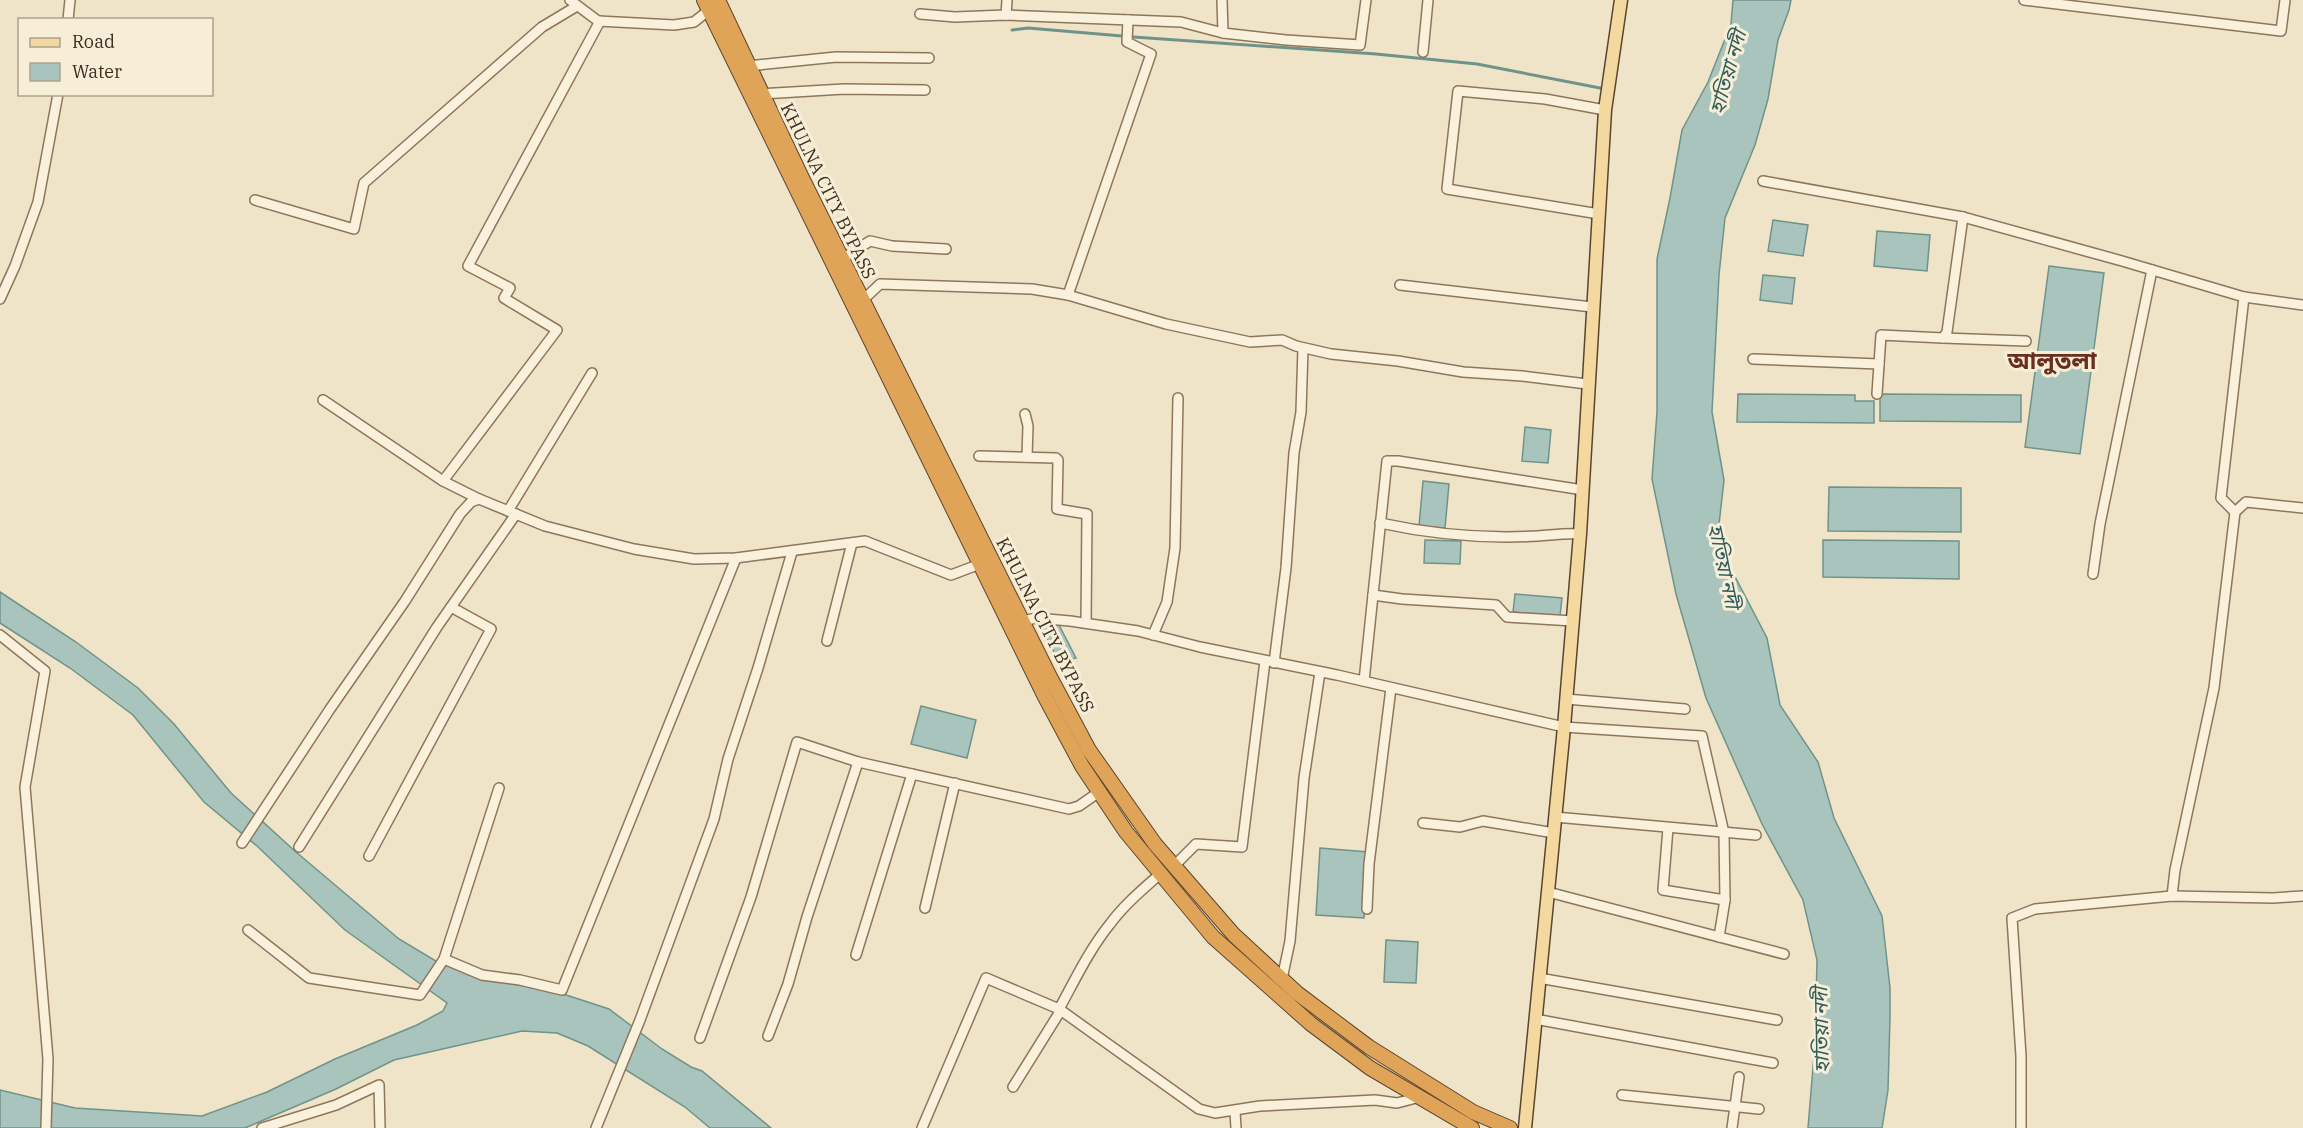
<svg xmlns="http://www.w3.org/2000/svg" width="2303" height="1128" viewBox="0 0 2303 1128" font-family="'IBM Plex Serif','Noto Sans Bengali',serif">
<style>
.water{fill:#a9c4bc;stroke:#6f938a;stroke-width:1.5}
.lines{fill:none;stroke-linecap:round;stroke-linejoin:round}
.stream{stroke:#6f938a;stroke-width:3}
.minor-casing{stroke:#8d765c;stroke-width:12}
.major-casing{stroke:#5b4430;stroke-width:15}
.highway-casing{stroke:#5b4430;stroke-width:16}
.minor{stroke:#faf1dc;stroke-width:9}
.major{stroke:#f3d9a0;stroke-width:12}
.highway{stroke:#e0a458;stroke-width:14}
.labels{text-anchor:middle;stroke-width:6;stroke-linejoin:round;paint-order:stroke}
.street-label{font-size:18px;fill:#3d2e20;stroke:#f7eed8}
.water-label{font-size:20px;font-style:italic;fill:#2f5d5a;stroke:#f7eed8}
.district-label{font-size:24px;font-weight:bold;fill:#6b2e1e;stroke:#f7eed8}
</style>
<rect width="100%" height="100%" fill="#f0e4c8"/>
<g class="water">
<path d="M1733 0H1791L1789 10 1778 40 1768 99 1755 145 1725 218 1719 275 1712 412 1724 480 1717 542 1767 638 1780 705 1818 762 1834 818 1882 916 1890 988V1017L1888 1090 1882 1128H1808L1815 1043 1817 960 1803 900 1762 824 1706 698 1676 594 1652 479 1657 412V259L1670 198 1682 130 1708 82 1731 24Z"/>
<path d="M1773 220 1808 225 1803 256 1768 251Z"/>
<path d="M1877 231 1930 235 1927 271 1874 266Z"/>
<path d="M2049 266 2104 273 2080 454 2025 447Z"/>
<path d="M1763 275 1795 278 1792 304 1760 300Z"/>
<path d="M1738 394 1855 395V401H1874V423L1737 422Z"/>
<path d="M1880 394 2021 395V422L1880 421Z"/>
<path d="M1525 427 1551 430 1548 463 1522 461Z"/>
<path d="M1423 481 1449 484 1445 528 1419 526Z"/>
<path d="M1829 487 1961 488V532L1828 531Z"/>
<path d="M1425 540 1461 541 1460 564 1424 563Z"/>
<path d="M1823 540 1959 541V579L1823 577Z"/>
<path d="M0 592 76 642 138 688 174 724 231 793 296 852 399 939 439 963 463 971 554 991 609 1009 662 1049 691 1067 702 1071 771 1128H710L685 1107 588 1046 557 1033 522 1031 394 1060 336 1089 245 1128H0V1090L75 1108 202 1116 267 1092 335 1059 417 1025 443 1011 447 1003 345 930 257 846 204 802 133 715 70 668 0 623Z"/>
<path d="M1515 594 1562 598 1560 616 1513 612Z"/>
<path d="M1058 623 1076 658 1059 662 1040 624Z"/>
<path d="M921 706 976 720 967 758 911 744Z"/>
<path d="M1320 848 1368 852 1364 918 1316 915Z"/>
<path d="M1386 940 1418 942 1416 983 1384 982Z"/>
</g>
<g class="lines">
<g class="stream">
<path d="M1012 30 1028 28 1122 36"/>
<path d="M1134 37 1376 54 1477 64 1600 88"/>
</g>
<g class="minor-casing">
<g id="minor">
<path d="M570 0 598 21 674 25 694 22 709 10"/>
<path d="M1222 0 1223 33"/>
<path d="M2024 0 2281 31 2285 0"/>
<path d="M920 14 955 17 1006 15 1181 22 1223 33 1286 40 1360 45 1366 0"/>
<path d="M1006 15 1007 0"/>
<path d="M68 20 70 0"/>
<path d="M1423 52 1428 0"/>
<path d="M748 66 836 57 929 58"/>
<path d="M760 94 844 89 925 90"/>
<path d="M1763 181 1963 217 2122 261 2244 297 2303 305"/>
<path d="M255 200 354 229 364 183 542 27 577 6"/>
<path d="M1599 214 1447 189 1458 91 1545 99 1605 110"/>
<path d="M842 259 870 241 892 246 946 249"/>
<path d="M1400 285 1592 307"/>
<path d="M1068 295 1166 324 1250 342 1282 340 1296 346 1331 354 1398 361 1463 372 1522 376 1587 384"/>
<path d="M0 299 15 266 38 202 58 94"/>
<path d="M862 301 880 284 1032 289 1068 295 1151 54 1127 42 1128 20"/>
<path d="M1943 338 2026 341"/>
<path d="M1753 359 1879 364"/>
<path d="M1877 394 1881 335 1943 338 1947 332 1963 217"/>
<path d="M323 400 443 481"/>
<path d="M1025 414 1028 426 1027 457"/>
<path d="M979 456 1056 458 1058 460 1057 509 1087 514 1086 623"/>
<path d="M479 499 443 481 557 330 504 298 510 288 468 266 600 21"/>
<path d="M508 511 592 373"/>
<path d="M2235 512 2246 502 2303 508"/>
<path d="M1380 523C1431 534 1486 539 1538 536 1553 535 1565 533 1580 534"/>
<path d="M2093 574 2100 524 2152 270"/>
<path d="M1373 595 1402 599 1496 605 1507 617 1573 621"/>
<path d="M1022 621 1036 618 1070 621 1138 631 1200 647 1337 675 1564 727 1702 736 1724 833 1725 900 1719 937"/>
<path d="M0 635 45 671 25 787 48 1059 46 1128"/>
<path d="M1153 635 1167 602 1175 548 1178 398"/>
<path d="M827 641 852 543"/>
<path d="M1274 663 1286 568 1294 453 1301 412 1303 348"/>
<path d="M1364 681 1387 461H1398L1583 490"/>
<path d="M1566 699 1685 709"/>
<path d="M1555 817 1756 835"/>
<path d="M1423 823 1460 827 1483 821 1554 833"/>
<path d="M1668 828 1663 890 1725 900"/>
<path d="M242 843 330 709 405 601 460 514 471 502 479 499 545 526 634 549 694 559 736 558 865 541 951 575 980 564"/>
<path d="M299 847 437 627 516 514"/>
<path d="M369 856 491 629 451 607"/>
<path d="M1174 866 1196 844 1242 847 1265 661"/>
<path d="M1548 892 1784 954"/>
<path d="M2172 896 2175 870 2214 688 2235 512 2221 498 2244 297"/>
<path d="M925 908 955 783"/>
<path d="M1367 909 1369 864 1391 688"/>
<path d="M248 930 309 978 420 995 444 959 499 788"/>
<path d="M856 955 912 774"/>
<path d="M444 959 482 975 520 980 562 990 736 558"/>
<path d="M1539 978 1777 1020"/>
<path d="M1282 979 1290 941 1304 778 1320 672"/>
<path d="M1059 1009 1199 1109 1215 1113 1260 1106 1375 1100 1397 1103 1420 1097"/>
<path d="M1535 1019 1773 1063"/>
<path d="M768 1036 788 984 807 917 858 762 1069 809 1079 806 1099 792"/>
<path d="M700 1038 751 897 797 742 858 762"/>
<path d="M1013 1087 1061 1010"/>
<path d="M1622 1095 1759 1109"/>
<path d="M1235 1112 1236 1128"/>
<path d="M262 1128 336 1105 379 1085 380 1128"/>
<path d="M596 1128 640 1020 714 819 728 759 758 668 792 552"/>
<path d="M922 1128 986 978 1059 1009C1075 980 1089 950 1110 924 1124 905 1142 890 1160 874"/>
<path d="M1732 1128 1739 1077"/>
<path d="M2021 1128V1056L2012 918 2035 909 2172 896 2273 898 2303 896"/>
</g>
</g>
<g class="major-casing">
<path id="major" d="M1525 1128 1564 727 1580 534 1605 110 1621 0"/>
</g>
<g class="highway-casing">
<g id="highway">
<path d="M704 0 1045 697 1082 766 1126 832 1213 937 1311 1024 1370 1068 1472 1128"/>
<path d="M718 0 801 176 1050 677 1089 750 1155 844 1234 935 1297 993 1369 1047 1473 1112 1510 1128"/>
</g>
</g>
<use href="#minor" class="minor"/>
<use href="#major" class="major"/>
<use href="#highway" class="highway"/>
</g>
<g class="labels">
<g class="street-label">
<text transform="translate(828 191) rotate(64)" y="6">KHULNA CITY BYPASS</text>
<text transform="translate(1045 625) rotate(63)" y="6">KHULNA CITY BYPASS</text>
</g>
<g class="water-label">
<text transform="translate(1728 72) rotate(-74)" y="7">হাতিয়া নদী</text>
<text transform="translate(1724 566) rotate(78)" y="7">হাতিয়া নদী</text>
<text transform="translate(1821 1030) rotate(-91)" y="7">হাতিয়া নদী</text>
</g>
<g class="district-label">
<text x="2052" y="369">আলুতলা</text>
</g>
</g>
<rect x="18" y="18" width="195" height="78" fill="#f7eed8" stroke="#ada18e" stroke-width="1.5"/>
<rect x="30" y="38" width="30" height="9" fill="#f3d9a0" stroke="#ada18e" stroke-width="1.5"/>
<text x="72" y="48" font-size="18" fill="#3d2e20">Road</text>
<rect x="30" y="63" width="30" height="18" fill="#a9c4bc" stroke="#ada18e" stroke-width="1.5"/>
<text x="72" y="78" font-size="18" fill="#3d2e20">Water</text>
</svg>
